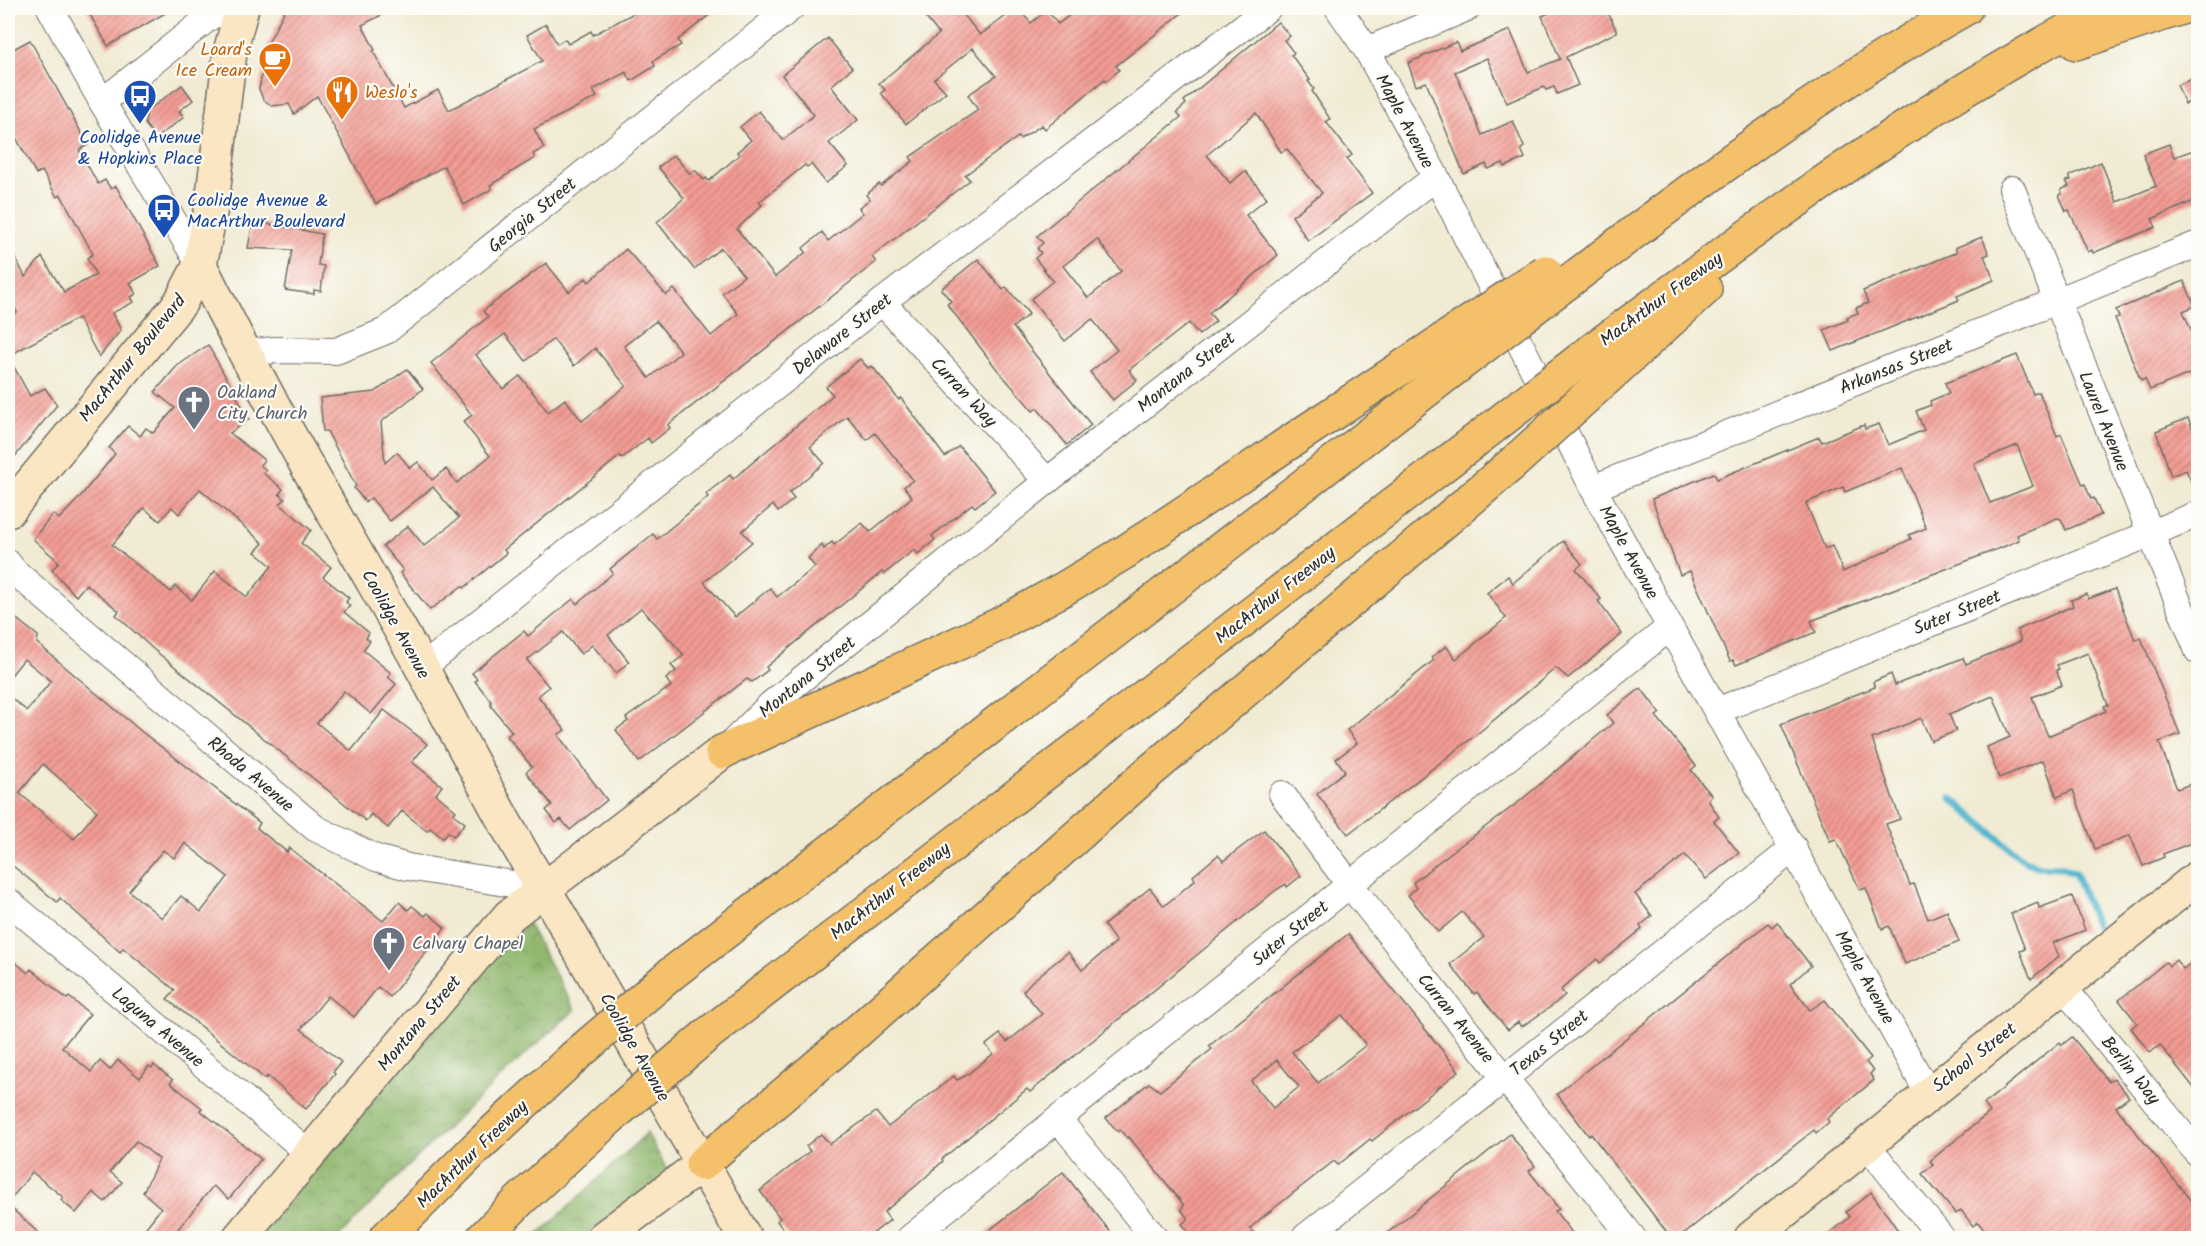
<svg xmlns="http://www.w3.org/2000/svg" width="2206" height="1246" viewBox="0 0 2206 1246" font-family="Kalam,sans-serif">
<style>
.forest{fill:url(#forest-crowns);stroke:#5c704c;stroke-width:1.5}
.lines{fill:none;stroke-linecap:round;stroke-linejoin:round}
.stream{stroke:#4fb5ce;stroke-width:7}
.building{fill:url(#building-hatch);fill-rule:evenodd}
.street-casing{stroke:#706e66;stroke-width:28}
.secondary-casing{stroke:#706e66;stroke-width:36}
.highway-casing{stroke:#706e66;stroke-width:36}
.street{stroke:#fff;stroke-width:26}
.secondary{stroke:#fbe6c3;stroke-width:33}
.highway{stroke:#f4c16a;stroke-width:33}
.highway-bridge-casing{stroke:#706e66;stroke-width:36;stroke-linecap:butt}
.highway-bridge{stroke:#f4c16a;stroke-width:33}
.labels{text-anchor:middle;stroke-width:4.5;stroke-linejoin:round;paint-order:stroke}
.food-label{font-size:18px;fill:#c56008;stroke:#fdfcf7;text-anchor:end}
.street-label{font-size:18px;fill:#2b2b2b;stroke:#fdfcf7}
.transit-label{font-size:18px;fill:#164399;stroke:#fdfcf7}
.worship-label{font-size:18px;fill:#5b616d;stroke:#fdfcf7;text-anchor:start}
</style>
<defs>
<pattern id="forest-crowns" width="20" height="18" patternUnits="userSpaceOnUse" patternTransform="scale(1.5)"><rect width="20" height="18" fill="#8eb66c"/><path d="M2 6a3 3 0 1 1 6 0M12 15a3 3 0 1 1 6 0" fill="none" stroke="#749459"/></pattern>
<pattern id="building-hatch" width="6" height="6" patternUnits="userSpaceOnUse" patternTransform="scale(1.5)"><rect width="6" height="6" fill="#f39c94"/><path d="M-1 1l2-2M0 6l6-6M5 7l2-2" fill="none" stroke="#c57f79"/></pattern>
</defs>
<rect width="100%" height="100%" fill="#fdfcf7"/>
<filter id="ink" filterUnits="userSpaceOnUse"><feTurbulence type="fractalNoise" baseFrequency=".0167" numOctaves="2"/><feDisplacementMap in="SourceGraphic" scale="12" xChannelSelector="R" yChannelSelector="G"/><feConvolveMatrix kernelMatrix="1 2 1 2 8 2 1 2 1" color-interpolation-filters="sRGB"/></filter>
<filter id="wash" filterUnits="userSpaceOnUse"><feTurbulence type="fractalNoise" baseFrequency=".008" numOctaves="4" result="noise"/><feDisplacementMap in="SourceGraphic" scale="24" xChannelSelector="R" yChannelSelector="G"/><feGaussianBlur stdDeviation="1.35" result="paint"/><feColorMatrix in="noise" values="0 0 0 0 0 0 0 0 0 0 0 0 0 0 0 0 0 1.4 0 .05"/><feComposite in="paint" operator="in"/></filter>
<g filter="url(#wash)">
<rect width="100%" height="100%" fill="#f1ebd4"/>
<g class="forest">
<path d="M528 924 575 1010C492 1083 414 1158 338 1238H258L504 946Z"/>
<path d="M647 1133 670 1175 580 1238H535Z"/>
</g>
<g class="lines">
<path class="stream" d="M1951 798 2021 858 2036 866 2061 867 2075 873 2097 928"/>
</g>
<g id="blocks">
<g class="building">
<path d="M86 8H174L108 46Z"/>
<path d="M286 8H395L362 25 375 50 373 51 404 108 438 90 449 110 542 61 527 35 546 24 557 44 565 39 568 44 591 31 593 35 634 13 631 8H718L678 40 681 45 653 61 655 66 631 81 626 72 593 90 597 97 534 129 544 148 533 154 535 158 490 185 492 189 464 205 444 166 376 204 317 96 294 114 289 104 272 106 263 99 259 89 269 41Z"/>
<path d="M918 8H958L980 35 1017 8 1031 23 1047 10 1058 24 1079 8H1188L1116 66 1119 70 1106 81 1105 79 1045 129 1042 125 1020 139 1018 137 965 175 970 180 879 251 872 257 876 262 668 425 670 428 651 443 648 438 622 458 620 456 504 550 506 553 464 588 462 586 430 610 400 573 403 570 383 546 408 526 424 546 459 518 433 487 390 521 371 498 365 502 354 488 356 486 327 431H323L320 398 375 392 407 369 423 389 381 422 385 463 397 452 410 468 418 462 432 480 446 469 457 483 490 456 463 422 472 415 431 363 488 317 483 311 546 263 569 292 586 278 589 282 626 249 666 295 674 289 711 336 738 314 722 293 744 276 721 248 694 269 657 222 684 198 658 167 674 155 690 174 695 170 704 180 706 178 709 181 739 155 737 152 751 140 740 127 759 111 783 140 814 115 782 75 828 38 852 68 831 86 858 120 829 143 848 166 826 183 811 164 807 167 805 165 759 202 762 205 737 229 775 277 806 252 803 248 822 232 828 241 863 213 859 208 870 199 866 195 879 184 881 186 913 161 910 157 978 110 968 95 996 76 973 48 934 79 946 92 906 124 881 93 885 90 879 83 939 34ZM656 321 681 352 649 378 624 346ZM505 334 526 361 553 339 574 366 595 348 626 386 582 421 565 399 548 412 520 376 503 389 476 355Z"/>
<path d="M1562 8H1606L1617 32 1566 57 1578 85 1557 94 1554 87 1546 90 1544 87 1507 103 1487 58 1455 72 1482 135 1513 121 1524 147 1521 149 1525 158 1505 167 1503 163 1488 169 1486 164 1464 174 1426 82 1416 86 1408 63 1456 42 1460 51 1510 30 1528 72 1560 59 1542 16Z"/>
<path d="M1278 22 1290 36 1284 40 1294 53 1291 55 1310 80 1308 81 1314 89 1312 91 1330 119 1326 122 1352 155 1347 159 1372 193 1308 241 1292 216 1322 193 1287 149 1281 152 1256 113 1207 155 1230 183 1245 171 1267 198 1246 215 1278 255 1209 313 1216 321 1199 335 1189 323 1129 370 1137 380 1113 400 1090 372 1117 350 1092 319 1065 341 1031 299 1053 281 1035 258 1041 253 1037 248 1043 243 1037 236 1181 117 1177 112 1186 104 1184 101ZM1097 239 1121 271 1088 298 1063 266Z"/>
<path d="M30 40 88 145 79 150 98 184 105 180 111 189 116 186 160 266 130 283 136 294 131 297 134 302 112 313 121 330 99 357 78 318 8 356 30 396 45 388 57 405 8 465V318L17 312 8 294V242L25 277 42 257 64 292 96 275 87 258 93 254 61 195 57 197 42 171 36 174 8 123V52Z"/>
<path d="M2199 76V99L2185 104 2177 85Z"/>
<path d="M182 85 193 100 179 111 184 117 156 138 145 124 147 111Z"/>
<path d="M2169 144 2174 157 2199 148V199L2152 219 2156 227 2093 253 2092 250 2088 252 2069 210 2066 211 2059 195 2062 194 2061 190 2069 186 2066 181 2071 180 2069 176 2101 162 2117 202 2156 186 2143 154Z"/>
<path d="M253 221 322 234 318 265 324 266 321 291 314 290V294L285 290 292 250 248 248Z"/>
<path d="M1982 237 1989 254 1984 256 1994 280 1957 296 1959 300 1833 351 1824 330 1848 320 1847 317 1858 313 1856 308 1868 303 1863 291 1957 252 1955 248Z"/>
<path d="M978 259 1003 290 1006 287 1029 314 1013 327 1091 425 1067 445 1037 408 1033 411 996 368 947 304 951 301 941 289Z"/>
<path d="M2184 281 2195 306 2183 311 2199 348V370L2150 390 2145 379 2141 381 2115 318 2119 317 2116 310Z"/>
<path d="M208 345 249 419 230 433 264 460 260 465 266 470 263 473 283 489 279 494 285 499 280 504 311 530 301 543 331 567 323 577 349 598 346 602 350 606 344 612 369 633 366 638 370 641 363 650 391 673 388 677 396 684 371 714 344 691 317 723 351 751 384 710 419 737 427 744 412 762 442 786 436 794 456 811 453 814 465 823 454 836 448 832 443 838 430 828 427 831 402 811 388 828 371 814 366 821 153 649 116 615 119 611 86 584 76 596 52 570 59 562 33 539 53 514 59 519 80 497 115 454 109 448 128 426 140 436 146 428 153 433 175 408 155 392 177 366ZM200 489 263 543 255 552 272 566 247 597 215 571 192 600 175 586 171 592 112 545 144 508 160 521 172 507 179 514Z"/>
<path d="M2017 355 2033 394 2039 392 2057 436 2061 434 2083 485 2085 484 2091 499 2094 498 2101 515 2066 530 2061 519 2057 518 2017 535 2019 540 2003 547 1811 621 1816 632 1811 634 1736 665 1733 660 1730 661 1690 571 1680 575 1652 499 1714 473 1717 479 1819 437 1822 442 1864 425 1865 429 1879 424 1888 445 1924 430 1916 411 1931 405 1930 401 1949 393 1945 383ZM2017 445 2033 486 1990 503 1974 464ZM1902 468 1926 528 1909 535 1911 539 1843 572 1832 546 1825 549 1806 503 1843 487 1845 492Z"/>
<path d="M860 359 868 368 872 366 899 400 901 398 945 457 959 446 995 491 975 507 972 504 932 536 935 540 918 554 914 550 884 574 882 572 766 667 768 670 752 682 747 679 639 762 616 730 628 721 626 718 671 686 666 679 676 671 671 665 684 655 641 608 608 635 629 662 616 673 592 645 581 654 563 632 527 660 549 687 538 696 565 730 558 735 607 800 570 830 561 819 556 823 546 810 552 805 526 772 532 767 507 736 512 732 491 706V701L475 681 477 679 472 673 524 631 528 636 573 599 577 604 613 573 610 569 653 534 657 539 708 497 706 494 730 475 733 479 833 395 826 387ZM847 416 867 440 875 433 913 480 904 487 912 497 870 532 862 523 834 545 832 542 824 549 822 545 808 558 815 567 777 597 770 588 735 617 704 582 752 542 742 531 773 505 778 512 794 499 789 493 824 463 810 447Z"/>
<path d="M2188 418 2199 445V499L2186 470 2171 476 2156 431Z"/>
<path d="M1563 541 1582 564 1576 569 1601 599 1598 601 1622 634 1568 678 1556 668 1476 735 1348 834 1317 794 1345 771 1336 759 1357 743 1347 730 1434 660 1432 657 1446 646 1456 659 1506 618 1487 593 1508 576 1513 583Z"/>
<path d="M2115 589 2135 640 2141 638 2180 734 2159 742 2177 789 2199 781V840L2163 854 2164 857 2143 866 2130 835 2095 849 2073 790 2057 797 2043 760 1999 778 1987 747 2010 737 1993 696 1949 714 1956 731 1931 741 1921 718 1872 739 1900 819 1886 824 1910 885 1914 884 1928 919 1947 911 1959 942 1905 964 1889 926 1882 929 1866 888 1860 890 1836 839 1830 841 1781 724 1875 687 1873 682 1891 674 1895 685 1963 658 1966 664 2021 641 2017 630 2073 606 2071 600 2087 594 2088 599ZM2088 653 2108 705 2104 706 2106 711 2048 736 2032 697 2062 685 2056 670 2059 669 2057 665Z"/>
<path d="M8 612 38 636 37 643 58 661 142 732 260 823 257 828 287 852 289 848 383 921 399 902 408 910 412 906 425 916 428 913 445 928 390 997 378 987 354 1017 328 996 301 1029 341 1062 333 1072 335 1074 306 1109 267 1076 265 1079 167 999 175 990 123 948 120 952 60 898 57 902 8 862V695L27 711 51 681 24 659 8 679ZM43 764 97 811 74 839 19 793ZM185 843 228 877 201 912 181 896 162 918 129 891 163 850 174 858Z"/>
<path d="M1641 688 1660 713 1656 716 1696 766 1691 770 1712 796 1708 800 1719 817 1714 821 1739 853 1706 879 1685 855 1635 894 1652 916 1640 926 1642 929 1600 963 1597 959 1566 985 1561 990 1565 995 1552 1006 1521 1027 1518 1022 1508 1030 1477 992 1474 994 1450 964 1484 937 1462 912 1438 932 1408 895 1416 888 1413 883 1437 863 1520 801 1613 723 1607 715Z"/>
<path d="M1264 830 1301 876 1287 887 1286 884 1276 890 1052 1074 1030 1092 1027 1089 942 1159 943 1161 917 1185 884 1212 890 1220 866 1239H791L777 1221 780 1218 760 1191 810 1151 806 1146 821 1134 830 1144 876 1112 888 1127 954 1076 957 1080 965 1076 993 1054 986 1045 1000 1034 1007 1042 1042 1014 1023 991 1031 982 1068 952 1082 970 1116 942 1104 925 1150 888 1164 906 1195 880 1193 876 1218 855 1223 861Z"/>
<path d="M2072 896 2085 930 2053 943 2059 956 2031 979 2020 951 2025 949 2011 914 2038 903 2039 908Z"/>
<path d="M1777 922 1811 966 1790 984 1810 1010 1825 1000 1871 1058 1866 1062 1873 1071 1870 1074 1874 1080 1827 1119 1829 1122 1816 1133 1814 1130 1677 1239H1672L1591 1134 1589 1136 1557 1094 1768 923 1772 927Z"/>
<path d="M1348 934 1459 1071 1372 1141 1370 1139 1338 1165 1334 1161 1259 1220 1250 1228 1258 1239H1194L1182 1224 1188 1219 1181 1209 1184 1206 1180 1200 1129 1137 1127 1138 1120 1130 1118 1132 1106 1118 1149 1083 1160 1091 1212 1049 1209 1046ZM1342 1015 1366 1045 1318 1083 1292 1052ZM1277 1060 1299 1087 1273 1108 1251 1081Z"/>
<path d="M8 956 28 973 31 969 67 999 69 997 90 1014 62 1047 91 1072 100 1061 110 1070 118 1060 140 1078 149 1066 152 1068 154 1065 173 1080 170 1083 202 1108 200 1110 261 1159 229 1199 213 1186 170 1239H137L161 1208 143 1192 159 1159 136 1141 110 1172 122 1182 105 1202 93 1192 76 1213 61 1200 63 1197 32 1172 8 1203Z"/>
<path d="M2199 957V1094L2160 1045 2150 1053 2131 1028 2137 1023 2119 1000 2166 962 2169 966 2176 960 2183 969Z"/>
<path d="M2072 1037 2109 1082 2114 1078 2129 1097 2116 1107 2199 1211V1239H1991L1978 1222 1973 1226 1961 1210 1956 1214 1922 1174 1933 1165 1930 1161 1990 1112 1984 1104 2060 1042 2062 1045Z"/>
<path d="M1510 1134 1535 1166 1529 1171 1559 1209 1555 1211 1577 1239H1380Z"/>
<path d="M1063 1172 1116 1239H979L1042 1188Z"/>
<path d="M1871 1192 1904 1239H1823L1850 1217 1846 1212Z"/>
<path d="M8 1205 45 1239H15L8 1231Z"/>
</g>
</g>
</g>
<g filter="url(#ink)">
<use href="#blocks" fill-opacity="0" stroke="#706e66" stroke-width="1.5"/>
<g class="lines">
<g class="street-casing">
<g id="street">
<path d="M50 8 102 102 200 265"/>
<path d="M1338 8 1367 50 1436 177 1593 488 1928 1093"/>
<path d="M1367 50 1467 8"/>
<path d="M102 102 211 16 241 8"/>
<path d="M2012 189 2198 651"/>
<path d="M882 302 1047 481"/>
<path d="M245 353 275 350 336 351 386 331 791 8"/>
<path d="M1593 488 2198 244"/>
<path d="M8 563 15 572 315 828 376 858 408 867 543 889"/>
<path d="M422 668 882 302 1268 8"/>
<path d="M1717 711 2198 514"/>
<path d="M733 742 771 704 1047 481 1436 177"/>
<path d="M1282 794 1350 885 1633 1238"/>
<path d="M8 901 309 1153"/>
<path d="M2063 987 2198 1154"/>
<path d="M1058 1119 1155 1238"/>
<path d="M1866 1144 1942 1238"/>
<path d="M910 1238 1669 628"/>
<path d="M1304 1238 1794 848"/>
</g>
</g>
<g class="secondary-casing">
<g id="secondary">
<path d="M200 265C266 399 343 529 417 659 463 743 505 829 556 909L745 1238"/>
<path d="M8 511 180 303 200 265 212 203 230 52 242 8"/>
<path d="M239 1238 509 916 722 752"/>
<path d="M603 1238 702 1164"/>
<path d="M1751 1238 2198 877"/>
</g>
</g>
<g class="highway-casing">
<g id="highway">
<path d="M2076 43 2181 8"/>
<path d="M1556 291C1689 191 1821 89 1966 8"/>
<path d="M1591 351C1757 227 1925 103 2109 8"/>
<path d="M1607 378 1705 289"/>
<path d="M722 752 998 625 1065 588 1125 552 1443 340"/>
<path d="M671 974 1458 366"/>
<path d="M708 1034 1493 427"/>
<path d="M702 1164 851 1037 1148 773 1512 464"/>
<path d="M386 1238 477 1147 574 1057"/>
<path d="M483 1238 519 1201 611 1117"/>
</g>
</g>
<use href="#street" class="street"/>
<use href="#secondary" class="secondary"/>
<use href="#highway" class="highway"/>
<g class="highway-bridge-casing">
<g id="highway-bridge">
<path d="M1443 340 1545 272"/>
<path d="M1458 366 1556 291"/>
<path d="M1493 427 1591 351"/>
<path d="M1512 464 1607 378"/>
<path d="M574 1057 671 974"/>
<path d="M611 1117 708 1034"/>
</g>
</g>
<use href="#highway-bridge" class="highway-bridge"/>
</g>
</g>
<defs>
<g id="cafe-pin" transform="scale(1.725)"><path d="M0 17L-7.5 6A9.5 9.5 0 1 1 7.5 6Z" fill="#e8710a" stroke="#fdfcf7"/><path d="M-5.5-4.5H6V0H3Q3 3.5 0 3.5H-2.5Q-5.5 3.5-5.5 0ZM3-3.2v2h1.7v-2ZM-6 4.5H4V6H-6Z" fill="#fff"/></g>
<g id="restaurant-pin" transform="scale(1.725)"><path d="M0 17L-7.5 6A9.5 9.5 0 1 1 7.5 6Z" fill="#e8710a" stroke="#fdfcf7"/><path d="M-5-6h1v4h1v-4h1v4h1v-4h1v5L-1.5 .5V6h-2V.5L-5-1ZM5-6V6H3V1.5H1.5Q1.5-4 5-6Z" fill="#fff"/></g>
<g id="bus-pin" transform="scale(1.725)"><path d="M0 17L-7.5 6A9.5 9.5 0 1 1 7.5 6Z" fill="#1a4fb4" stroke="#fdfcf7"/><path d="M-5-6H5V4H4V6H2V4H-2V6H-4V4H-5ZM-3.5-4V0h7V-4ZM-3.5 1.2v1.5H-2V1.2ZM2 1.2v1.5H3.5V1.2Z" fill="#fff"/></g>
<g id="church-pin" transform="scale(1.725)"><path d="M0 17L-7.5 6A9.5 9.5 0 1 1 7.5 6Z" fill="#6b7280" stroke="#fdfcf7"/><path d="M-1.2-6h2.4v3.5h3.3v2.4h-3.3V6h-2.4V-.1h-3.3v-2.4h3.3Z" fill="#fff"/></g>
</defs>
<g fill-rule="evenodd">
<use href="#cafe-pin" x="275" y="59"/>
<use href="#restaurant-pin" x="342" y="92"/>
<use href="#bus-pin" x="140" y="96"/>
<use href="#bus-pin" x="164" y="210"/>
<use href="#church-pin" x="194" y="402"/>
<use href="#church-pin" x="389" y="943"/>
</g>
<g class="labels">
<g class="food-label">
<text x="252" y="55">Loard's<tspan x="252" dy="21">Ice Cream</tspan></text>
<text x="365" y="98" text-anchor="start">Weslo's</text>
</g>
<g class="street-label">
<text transform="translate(1405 121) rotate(62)" y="6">Maple Avenue</text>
<text transform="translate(532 215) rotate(-39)" y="6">Georgia Street</text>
<text transform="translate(1661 299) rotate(-36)" y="6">MacArthur Freeway</text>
<text transform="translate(842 334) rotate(-38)" y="6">Delaware Street</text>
<text transform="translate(132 358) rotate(-51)" y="6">MacArthur Boulevard</text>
<text transform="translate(1896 366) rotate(-22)" y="6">Arkansas Street</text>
<text transform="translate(1186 372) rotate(-38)" y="6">Montana Street</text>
<text transform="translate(964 392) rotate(47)" y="6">Curran Way</text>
<text transform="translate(2104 421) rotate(68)" y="6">Laurel Avenue</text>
<text transform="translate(1629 552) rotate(61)" y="6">Maple Avenue</text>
<text transform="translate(1275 595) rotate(-38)" y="6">MacArthur Freeway</text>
<text transform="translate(1957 612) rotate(-22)" y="6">Suter Street</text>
<text transform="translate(396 624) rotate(61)" y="6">Coolidge Avenue</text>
<text transform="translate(807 677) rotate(-39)" y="6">Montana Street</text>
<text transform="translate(251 774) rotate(40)" y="6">Rhoda Avenue</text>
<text transform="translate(890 891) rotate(-38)" y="6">MacArthur Freeway</text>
<text transform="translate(1290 933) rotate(-39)" y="6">Suter Street</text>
<text transform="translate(1865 977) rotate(61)" y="6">Maple Avenue</text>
<text transform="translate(1456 1018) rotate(51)" y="6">Curran Avenue</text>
<text transform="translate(419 1023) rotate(-50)" y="6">Montana Street</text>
<text transform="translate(158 1027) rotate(40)" y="6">Laguna Avenue</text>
<text transform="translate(1549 1043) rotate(-39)" y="6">Texas Street</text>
<text transform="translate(635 1047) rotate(60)" y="6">Coolidge Avenue</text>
<text transform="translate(1974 1057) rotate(-38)" y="6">School Street</text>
<text transform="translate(2131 1070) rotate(51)" y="6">Berlin Way</text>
<text transform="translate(472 1154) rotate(-44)" y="6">MacArthur Freeway</text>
</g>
<g class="transit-label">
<text x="140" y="143">Coolidge Avenue<tspan x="140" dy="21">&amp; Hopkins Place</tspan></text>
<text x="187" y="206" text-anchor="start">Coolidge Avenue &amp;<tspan x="187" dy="21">MacArthur Boulevard</tspan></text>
</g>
<g class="worship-label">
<text x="217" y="398">Oakland<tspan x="217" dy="21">City Church</tspan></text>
<text x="412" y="949">Calvary Chapel</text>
</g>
</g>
<rect width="2206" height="1246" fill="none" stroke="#fdfcf7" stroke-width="30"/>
</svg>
